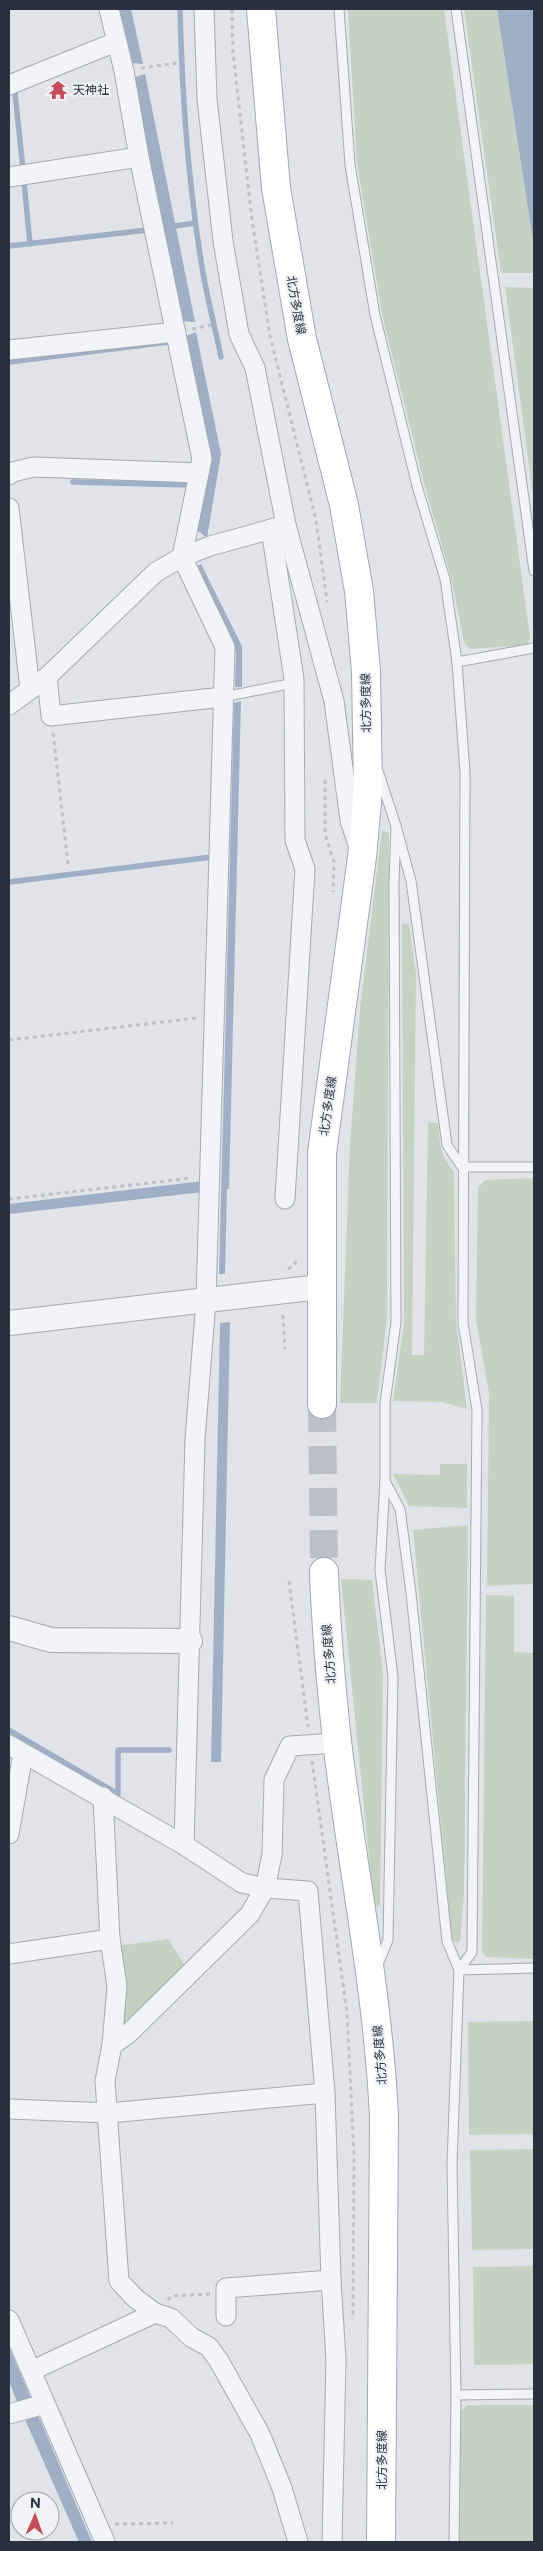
<svg xmlns="http://www.w3.org/2000/svg" width="543" height="2551" viewBox="0 0 543 2551" font-family="'Public Sans','Noto Sans JP',sans-serif">
<style>
.green{fill:#c5d2c2}
.water{fill:#9eafc6}
.lines{fill:none;stroke-linecap:round;stroke-linejoin:round}
.stream{stroke:#9eafc6;stroke-width:5.5}
.primary-tunnel{stroke:#bcbfc7;stroke-width:28;stroke-dasharray:28 14;stroke-linecap:butt}
.service-casing{stroke:#a6aab3;stroke-width:11}
.minor-casing{stroke:#a6aab3;stroke-width:21}
.tertiary-casing{stroke:#a6aab3;stroke-width:26}
.primary-casing{stroke:#a1a7b3;stroke-width:30}
.path{stroke:#bfc1c7;stroke-width:3;stroke-dasharray:4 4;stroke-linecap:butt}
.service{stroke:#f3f4f7;stroke-width:9}
.minor{stroke:#f3f4f7;stroke-width:19}
.tertiary{stroke:#f3f4f7;stroke-width:24}
.primary{stroke:#fff;stroke-width:28}
.labels{text-anchor:middle;stroke-width:4;stroke-linejoin:round;paint-order:stroke}
.poi-label{font-size:12px;fill:#2a303f;stroke:#f0f2f6;text-anchor:start}
.street-label{font-size:12px;fill:#2a303f;stroke:#f0f2f6}
</style>
<rect width="100%" height="100%" fill="#e1e3e9"/>
<g class="green">
<path d="M348 9H444L530 637 527 645 470 649 464 643 451 577 425 487 382 314 357 164Z"/>
<path d="M464 9H497L534 247V273H501Z"/>
<path d="M505 287 534 288V503Z"/>
<path d="M382 830 389 833 387 1318 377 1403H340L350 1145 360 1009Z"/>
<path d="M402 924H409L416 974 412 1355H424L428 1122 438 1123C440 1145 440 1155 454 1172L456 1321 467 1409 442 1402 393 1401 404 1323Z"/>
<path d="M534 1178V1584L487 1586 489 1393 476 1320 478 1187 485 1180Z"/>
<path d="M440 1464H467V1508L409 1506 393 1474 440 1475Z"/>
<path d="M468 1525 464 1895 460 1941 456 1943 452 1940 413 1530Z"/>
<path d="M341 1579 372 1580 383 1674 380 1906 374 1907Z"/>
<path d="M486 1595 514 1596V1652L534 1653V1959L487 1957 482 1952Z"/>
<path d="M168 1939 184 1964 174 1979 122 2031 116 1946Z"/>
<path d="M534 2021V2134L469 2135 468 2022Z"/>
<path d="M534 2149V2249L472 2250 470 2150Z"/>
<path d="M534 2266V2364L474 2365 473 2267Z"/>
<path d="M468 2405H534V2542H459L460 2412Z"/>
</g>
<g class="water">
<path d="M119 9H131L143 64 130 63Z"/>
<path d="M497 9H534V247Z"/>
<path d="M145 74 195 322 181 321 132 78Z"/>
<path d="M196 332 221 454 207 538 196 529 209 458 184 337Z"/>
<path d="M201 564 242 646V687H235L236 654 234 643 195 567Z"/>
<path d="M241 701 229 1189H227L225 1274H219L234 703Z"/>
<path d="M203 1181V1192L9 1214V1204Z"/>
<path d="M230 1322 221 1762H211L220 1323Z"/>
<path d="M9 2347 92 2542H79L16 2399 9 2381Z"/>
</g>
<g class="lines">
<g class="stream">
<path d="M180 9C182 95 188 182 202 267 207 298 215 327 221 357"/>
<path d="M15 93 23 169"/>
<path d="M24 181 30 244"/>
<path d="M169 227 195 223"/>
<path d="M9 246 147 230"/>
<path d="M9 362 168 342"/>
<path d="M73 482 189 485"/>
<path d="M9 882 212 857"/>
<path d="M9 1730 118 1794V1750H169"/>
</g>
<path class="primary-tunnel" d="M322 1404 324 1572"/>
<g class="service-casing">
<g id="service">
<path d="M339 9 350 165 375 315 417 486 445 579 457 662 465 773 463 1323 477 1410 472 1952 459 1970 452 2164 456 2395 454 2542"/>
<path d="M456 9 534 571"/>
<path d="M457 662 534 648"/>
<path d="M223 697 294 683"/>
<path d="M378 771 396 826 411 881 447 1145 462 1167H534"/>
<path d="M396 826 394 882 396 1322 385 1403V1481L400 1509 411 1593 447 1941 459 1970 534 1968"/>
<path d="M377 1967 388 1940 393 1677 380 1570 385 1481"/>
<path d="M456 2395 534 2394"/>
</g>
</g>
<g class="minor-casing">
<g id="minor">
<path d="M109 9 124 71 139 157 202 459 182 557 225 647 206 1301 195 1439 184 1845"/>
<path d="M204 9 207 99 223 241 239 334 255 368 286 525"/>
<path d="M9 85 116 42"/>
<path d="M9 177 139 157"/>
<path d="M9 350 176 332"/>
<path d="M9 475V473L33 467 199 473"/>
<path d="M9 508 30 689"/>
<path d="M271 529 294 679 295 840 305 869 285 1199"/>
<path d="M47 677 51 716 223 697"/>
<path d="M9 705 47 677 156 572 182 557 210 546 286 525 334 701 350 820 359 848"/>
<path d="M9 1745 184 1845 242 1883 265 1888 308 1891 325 2093 331 2280 336 2360 332 2542"/>
<path d="M103 1797 110 1939 117 1986 112 2045"/>
<path d="M9 1834 23 1754"/>
<path d="M9 1954 110 1939"/>
<path d="M9 2109 109 2113 325 2093"/>
<path d="M226 2316V2288L331 2280"/>
<path d="M9 2320 105 2542"/>
<path d="M31 2371 155 2313"/>
<path d="M9 2414 45 2404"/>
<path d="M298 2542 282 2488 260 2434 219 2361 209 2347 191 2337 171 2318 155 2313 135 2298 119 2281 105 2081 112 2045 128 2034 250 1914 265 1888 272 1855 274 1780 290 1746 337 1743"/>
</g>
</g>
<g class="tertiary-casing">
<g id="tertiary">
<path d="M9 1323 320 1287"/>
<path d="M9 1628 51 1640 190 1641"/>
</g>
</g>
<g class="primary-casing">
<g id="primary">
<path d="M261 9 276 188 302 339 344 505 359 591 366 672 368 790 362 857 322 1153V1404"/>
<path d="M324 1572C326 1628 331 1685 337 1741 352 1867 378 1990 384 2117L381 2542"/>
</g>
</g>
<g class="path">
<path d="M232 9 233 52 252 220 270 336 316 520 327 602"/>
<path d="M141 68 178 63"/>
<path d="M192 329 211 325"/>
<path d="M53 733 68 864"/>
<path d="M325 780V834L334 862 333 892"/>
<path d="M9 1040 197 1018"/>
<path d="M9 1199 192 1178"/>
<path d="M288 1269 293 1266 299 1258"/>
<path d="M283 1315 285 1349"/>
<path d="M289 1581 308 1727"/>
<path d="M312 1761 347 2013 354 2154 353 2319"/>
<path d="M168 2300 171 2296 210 2294"/>
<path d="M115 2524 173 2523"/>
</g>
<use href="#service" class="service"/>
<use href="#minor" class="minor"/>
<use href="#tertiary" class="tertiary"/>
<use href="#primary" class="primary"/>
</g>
<defs>
<g id="temple-bare" transform="scale(1.5)"><path d="M0-6L5-2H3V0L6.5 2.5H4V6H1.5V3h-3V6H-4V2.5H-6.5L-3 0V-2H-5Z" fill="#c64d58" stroke="#f0f2f6" stroke-width="2.5" paint-order="stroke"/></g>
</defs>
<g fill-rule="evenodd">
<use href="#temple-bare" x="58" y="90"/>
</g>
<g class="labels">
<g class="poi-label">
<text x="73" y="94">天神社</text>
</g>
<g class="street-label">
<text transform="translate(296 305) rotate(80)" y="4">北方多度線</text>
<text transform="translate(366 703) rotate(-91)" y="4">北方多度線</text>
<text transform="translate(328 1106) rotate(-82)" y="4">北方多度線</text>
<text transform="translate(329 1654) rotate(-95)" y="4">北方多度線</text>
<text transform="translate(380 2055) rotate(-95)" y="4">北方多度線</text>
<text transform="translate(382 2460) rotate(-90)" y="4">北方多度線</text>
</g>
</g>
<rect width="543" height="2551" fill="none" stroke="#2a303f" stroke-width="20"/>
<g transform="translate(35 2516) rotate(2)"><circle r="24" fill="#f0f2f6" stroke="#a1a4ad"/>
<path d="M0-4L9 19L0 12L-9 19Z" fill="#c64d58"/>
<text y="-8" font-size="14" font-weight="bold" text-anchor="middle" fill="#2a303f">N</text>
</g>
</svg>
